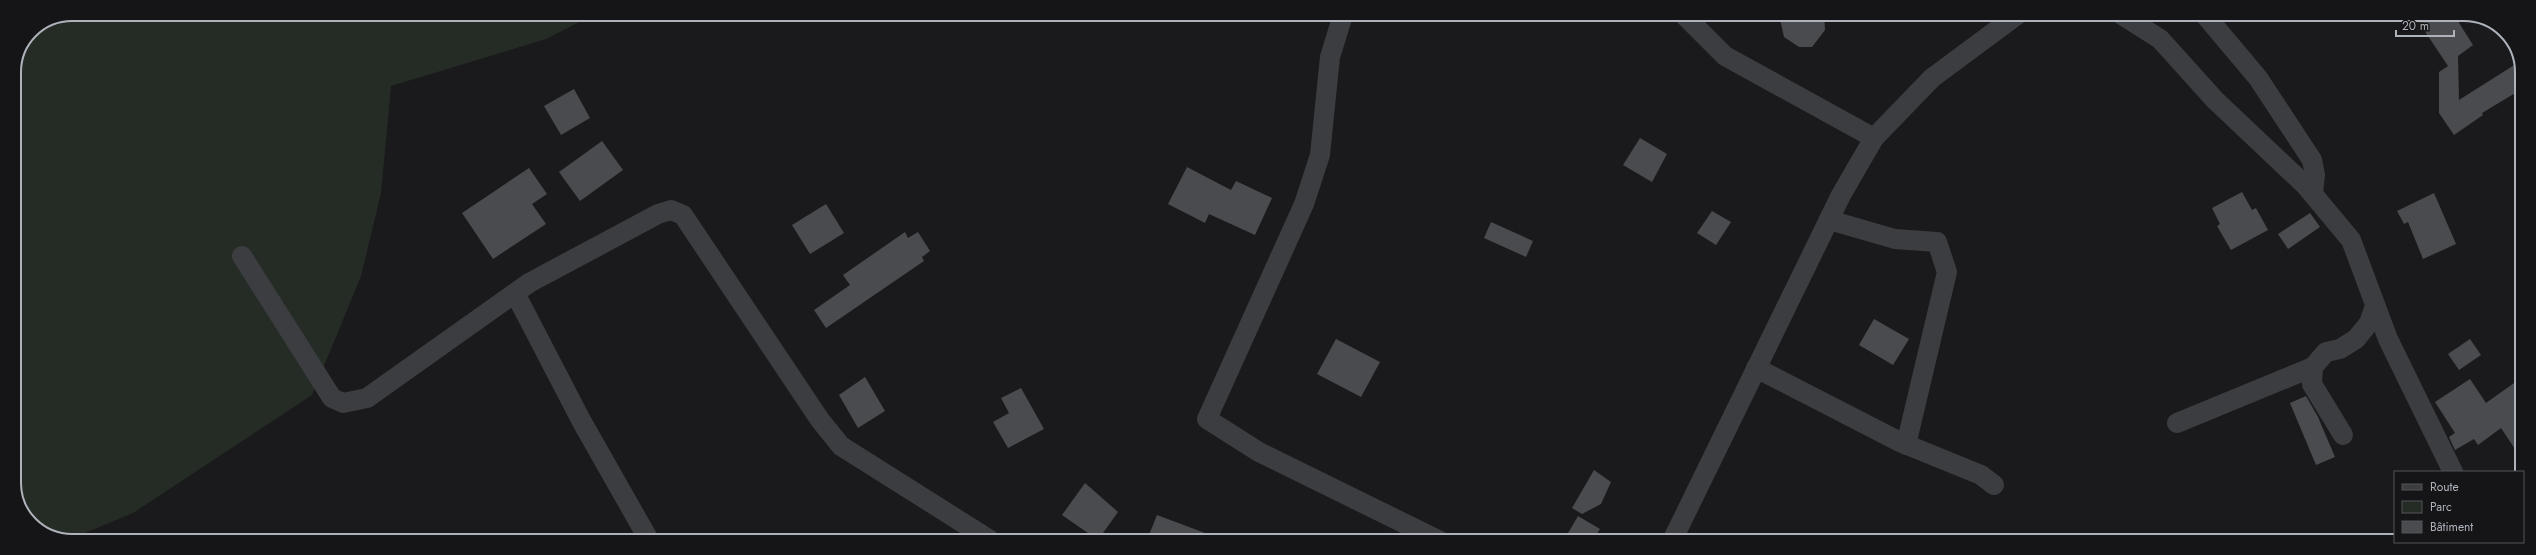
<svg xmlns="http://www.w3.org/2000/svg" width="2536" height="555" viewBox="0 0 2536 555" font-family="Jost,sans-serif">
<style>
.green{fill:#252c26}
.building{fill:#4a4b4e}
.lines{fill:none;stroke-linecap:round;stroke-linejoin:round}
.minor{stroke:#3c3d41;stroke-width:20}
.rim{fill:none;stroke:#aeb2ba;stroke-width:2}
</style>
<rect width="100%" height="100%" fill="#1a1a1c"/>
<path class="green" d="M72 14H595L546 39 391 86 381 193 361 276 312 395 133 513 68 540H61L29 521 14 490V72L31 31Z"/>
<g class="building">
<path d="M1779 15H1824L1825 30 1812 47H1799L1784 37Z"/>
<path d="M2414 15H2454L2473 45 2458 56 2459 100 2519 62 2522 68V89L2482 113 2483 115 2454 135 2439 113V72L2448 66Z"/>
<path d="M574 89 590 118 561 135 544 106Z"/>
<path d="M1640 138 1667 154 1652 182 1623 165Z"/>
<path d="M602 141 623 170 580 201 559 172Z"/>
<path d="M1187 167 1231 190 1236 181 1272 198 1255 235 1209 214 1205 223 1168 204Z"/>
<path d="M529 168 547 194 532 204 546 224 493 259 462 213Z"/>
<path d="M2242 192 2252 210 2256 208 2268 230 2231 250 2217 226 2220 224 2212 208Z"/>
<path d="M2434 193 2456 244 2423 259 2408 222 2404 224 2397 211Z"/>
<path d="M826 204 844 233 810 254 792 225Z"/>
<path d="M1712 211 1731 222 1716 245 1697 233Z"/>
<path d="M2310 213 2320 227 2288 249 2278 234Z"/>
<path d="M1491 222 1533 241 1526 257 1484 238Z"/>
<path d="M905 232 908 238 918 232 930 251 922 257 924 261 826 328 814 310 850 285 843 275Z"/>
<path d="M1874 319 1909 339 1893 365 1859 345Z"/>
<path d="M1336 339 1380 362 1361 397 1317 374Z"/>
<path d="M2470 339 2481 355 2459 370 2448 354Z"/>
<path d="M865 377 885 411 858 428 839 395Z"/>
<path d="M2521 378V458L2501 428 2478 445 2474 439 2455 450 2449 437 2455 433 2435 402 2470 379 2486 403Z"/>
<path d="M1021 388 1044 429 1008 448 993 422 1009 413 1001 398Z"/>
<path d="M2306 396 2318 417 2335 457 2316 465 2290 403Z"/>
<path d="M1594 470 1611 482 1601 504 1582 514 1572 508Z"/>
<path d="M1085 483 1118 512 1098 540 1062 515Z"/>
<path d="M1157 515 1221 539V540H1147Z"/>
<path d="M1578 516 1600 529 1592 541H1577L1567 535Z"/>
</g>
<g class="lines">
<g class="minor">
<path d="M1343 15 1330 57 1320 155 1304 204 1207 419 1259 452 1440 541"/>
<path d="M1684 15 1725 56 1874 138"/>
<path d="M2122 15 2160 39 2215 100 2306 186 2351 240 2388 339 2453 472"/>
<path d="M2205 15 2258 78 2312 160 2315 175 2313 193"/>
<path d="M1829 220 1895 239 1937 242 1947 272 1906 445"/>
<path d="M242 256 332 398 343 403 367 398 529 283 658 214 671 210 683 215 820 420 841 446 990 540"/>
<path d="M515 293 582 422 649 540"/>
<path d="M1756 368 1900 442 1981 475 1994 485"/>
<path d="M2177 423 2313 367"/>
<path d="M2343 435 2312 384 2313 367 2326 352 2340 349 2356 339 2369 323 2375 306"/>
<path d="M1672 541 1841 195 1874 138 1932 78 2017 15"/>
</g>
</g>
<path d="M0 0H2536V555H0ZM72 21H2464A51 51 0 0 1 2515 72V483A51 51 0 0 1 2464 534H72A51 51 0 0 1 21 483V72A51 51 0 0 1 72 21Z" fill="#151517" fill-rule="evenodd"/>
<path class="rim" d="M72 21H2464A51 51 0 0 1 2515 72V483A51 51 0 0 1 2464 534H72A51 51 0 0 1 21 483V72A51 51 0 0 1 72 21Z"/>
<rect x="2394" y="471" width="130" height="72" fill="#151517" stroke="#525458"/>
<rect x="2402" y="484" width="20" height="6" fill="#3c3d41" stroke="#525458"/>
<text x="2430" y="491" font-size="12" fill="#aeb2ba">Route</text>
<rect x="2402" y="501" width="20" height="12" fill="#252c26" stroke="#525458"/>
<text x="2430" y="511" font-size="12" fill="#aeb2ba">Parc</text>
<rect x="2402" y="521" width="20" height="12" fill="#4a4b4e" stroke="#525458"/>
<text x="2430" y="531" font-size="12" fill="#aeb2ba">Bâtiment</text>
<path d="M2396 30v6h58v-6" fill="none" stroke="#aeb2ba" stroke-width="2"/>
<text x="2402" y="30" font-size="12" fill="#aeb2ba" stroke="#151517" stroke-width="3" paint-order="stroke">20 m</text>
</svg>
